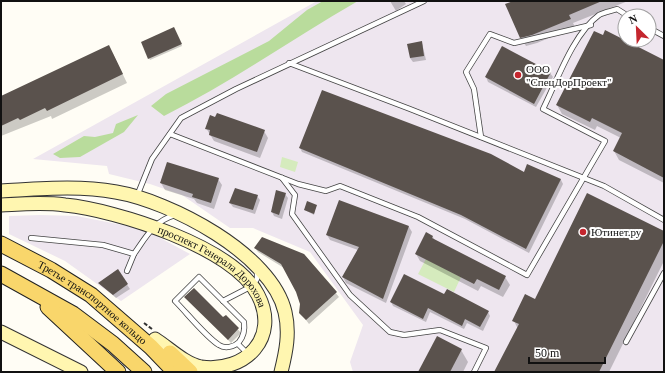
<svg xmlns="http://www.w3.org/2000/svg" width="665" height="373" viewBox="0 0 665 373" font-family="Georgia,serif">
<style>
.industrial{fill:#eee6ef;fill-rule:evenodd}
.green{fill:#d5ebbd}
.forest{fill:#b9dc9c}
.shadow{fill:#0003}
.building{fill:#5a524d}
.lines{fill:none;stroke-linecap:round;stroke-linejoin:round}
.lane-casing{stroke:#444;stroke-width:6}
.secondary-casing{stroke:#333;stroke-width:15}
.primary-casing{stroke:#222;stroke-width:17}
.path{stroke:#333;stroke-width:2;stroke-dasharray:4 2;stroke-linecap:butt}
.lane{stroke:#fff;stroke-width:4.5}
.secondary{stroke:#fff6b0;stroke-width:13}
.primary{stroke:#f9d66b;stroke-width:15}
.poi-dot{fill:#c4262e;stroke:#fff;stroke-width:1.5}
.labels{text-anchor:middle;stroke-width:4;stroke-linejoin:round;paint-order:stroke}
.poi-label{font-size:11px;fill:#111;stroke:#fff;text-anchor:start}
.street-label{font-size:11px;fill:#111;stroke:#fff}
</style>
<rect width="100%" height="100%" fill="#fffdf5"/>
<g class="industrial">
<path d="M317 1H664V372H353L350 362 363 325 310 252 253 228H230L182 195 150 184 109 174 107 166 33 159ZM625 16H649V40H625Z"/>
<path d="M40 215 77 216 137 228 149 232 190 254 121 301 65 261 9 234V216Z"/>
</g>
<g class="green">
<path d="M282 157 298 162 295 172 280 167Z"/>
<path d="M426 259 461 277 454 292 418 274Z"/>
</g>
<g class="forest">
<path d="M323 1H358C294 38 230 83 164 116L151 106 166 94 269 41 307 10Z"/>
<path d="M138 115 124 132 80 157 60 158 53 154 84 136 95 137 113 133 116 124Z"/>
</g>
<g class="shadow">
<path d="M390 1H404L406 4 396 11Z"/>
<path d="M515 1H628L573 23 575 27 537 43 526 46 521 37Z"/>
<path d="M174 28 182 46 150 60 142 43Z"/>
<path d="M422 43 426 60 413 62 410 58Z"/>
<path d="M113 54 127 83 52 119 51 116 1 136V97Z"/>
<path d="M664 61V183L619 160 614 151 621 138 597 126 595 130 562 114 557 105Z"/>
<path d="M550 73 553 77 536 107 488 82 486 77Z"/>
<path d="M206 128 264 131 268 138 260 158 214 141Z"/>
<path d="M300 148 524 173 528 165 561 180 563 184 529 253 465 219 302 152Z"/>
<path d="M218 179 222 185 214 209 197 203 194 199 165 190 161 183Z"/>
<path d="M285 194 288 198 282 219 274 216 272 212Z"/>
<path d="M257 196 260 200 255 214 233 207 230 203Z"/>
<path d="M316 205 314 215 305 210Z"/>
<path d="M409 227 412 232 386 303 346 283 343 277 358 250 330 240 327 235Z"/>
<path d="M664 232V261L609 372H495L518 329 514 321 535 300Z"/>
<path d="M426 234 433 237 435 241 505 277 510 285 503 297 481 286 478 291 420 261 416 254Z"/>
<path d="M255 248 304 254 339 297 309 324 300 312 301 304 297 292 284 268 258 252Z"/>
<path d="M117 270 130 289 116 298 99 283Z"/>
<path d="M445 296 488 312 490 316 483 331 467 323 464 329 430 312 426 322 393 306 391 302Z"/>
<path d="M186 297 223 319 226 316 241 333 231 343Z"/>
<path d="M461 350 468 362 463 372H419Z"/>
</g>
<g class="building">
<path d="M513 1H602L569 15 571 19 532 35 520 38 505 4Z"/>
<path d="M174 27 182 44 148 59 141 42Z"/>
<path d="M605 30 664 60V178L613 151 622 133 592 118 590 122 556 105 594 31 603 35Z"/>
<path d="M422 41 424 56 410 58 407 44Z"/>
<path d="M109 45 123 74 47 111 45 108 20 120 18 118 1 126V96Z"/>
<path d="M502 46 551 72 534 104 485 77Z"/>
<path d="M322 90 491 154 524 172 527 164 561 179 526 249 461 215 299 148Z"/>
<path d="M217 113 265 130 257 152 209 135 210 130 205 129 210 115 215 117Z"/>
<path d="M167 162 219 178 211 203 192 197 193 194 160 183Z"/>
<path d="M235 188 258 195 253 210 229 203Z"/>
<path d="M276 190 286 193 279 215 271 212Z"/>
<path d="M587 193 664 231V241L599 372H494L519 324 512 321 525 294 535 299Z"/>
<path d="M339 200 409 226 383 299 342 277 359 247 326 235Z"/>
<path d="M307 201 317 205 314 214 304 210Z"/>
<path d="M426 232 433 236 432 238 506 276 499 290 477 279 474 284 415 254Z"/>
<path d="M262 237 304 254 337 292 306 320 299 313 300 304 296 292 281 264 254 248Z"/>
<path d="M118 269 128 284 113 295 98 283Z"/>
<path d="M404 274 444 294 447 289 489 311 480 327 465 319 462 326 428 308 423 319 390 302Z"/>
<path d="M194 288 223 317 226 315 239 328 228 340 184 297Z"/>
<path d="M437 336 462 349 450 372H418Z"/>
</g>
<g class="lines">
<g class="lane-casing">
<g id="lane">
<path d="M649 28 664 36"/>
<path d="M289 63 410 109 604 186 664 220"/>
<path d="M170 134 298 184 326 191 340 186 418 217 527 275 605 141 543 109C557 81 573 34 599 15 604 12 612 11 617 9L628 16"/>
<path d="M481 137 474 89 466 72 490 34 514 43 591 25"/>
<path d="M282 178 295 195 292 214 350 295 390 332 404 335 440 330 486 348 474 372"/>
<path d="M137 196 152 159 181 118 236 89 424 1"/>
<path d="M31 238 103 245 134 254 127 271"/>
<path d="M134 254C146 237 154 221 175 215"/>
<path d="M199 277 244 322C245 330 244 336 239 342 234 347 225 349 219 345 206 337 187 313 175 301Z"/>
<path d="M223 301 252 286 257 279V270"/>
<path d="M626 342 664 273"/>
<path d="M238 344 248 354"/>
</g>
</g>
<g class="secondary-casing">
<g id="secondary">
<path d="M1 191C39 189 78 185 116 192 170 201 272 254 285 312 290 333 286 352 281 372"/>
<path id="s1" d="M1 205C22 204 43 202 65 205 116 210 234 247 258 295 280 337 246 373 201 367 185 364 169 348 155 339"/>
<path d="M1 332 81 372"/>
</g>
</g>
<g class="primary-casing">
<g id="primary">
<path id="s2" d="M1 244 51 270 91 295 151 347 175 372"/>
<path d="M1 274 73 314 113 344 144 372"/>
<path d="M48 307 118 372"/>
<path d="M170 353 190 372"/>
</g>
</g>
<path class="path" d="M144 323 152 329"/>
<use href="#lane" class="lane"/>
<use href="#secondary" class="secondary"/>
<use href="#primary" class="primary"/>
</g>
<g class="poi-dot">
<circle cx="518" cy="75" r="4"/>
<circle cx="583" cy="232" r="4"/>
</g>
<g class="labels">
<g class="poi-label">
<text x="526" y="73">ООО<tspan x="526" dy="13">"СпецДорПроект"</tspan></text>
<text x="591" y="236">Ютинет.ру</text>
</g>
<g class="street-label">
<text dy="4" stroke="none"><textPath href="#s1" startOffset="228">проспект Генерала Дорохова</textPath></text>
<text dy="4" stroke="none"><textPath href="#s2" startOffset="109">Третье транспортное кольцо</textPath></text>
</g>
</g>
<rect width="665" height="373" fill="none" stroke="#111111" stroke-width="4"/>
<g transform="translate(637 28) rotate(336)"><circle r="19" fill="#ffffff" stroke="#a0a0a0"/>
<path d="M0-3L7 15L0 10L-7 15Z" fill="#c4262e"/>
<text y="-6" font-size="11" font-weight="bold" text-anchor="middle" fill="#111111">N</text>
</g>
<path d="M529 357v6h76v-6" fill="none" stroke="#111111" stroke-width="2"/>
<text x="535" y="357" font-size="12" fill="#111111" stroke="#ffffff" stroke-width="3" paint-order="stroke">50 m</text>
</svg>
